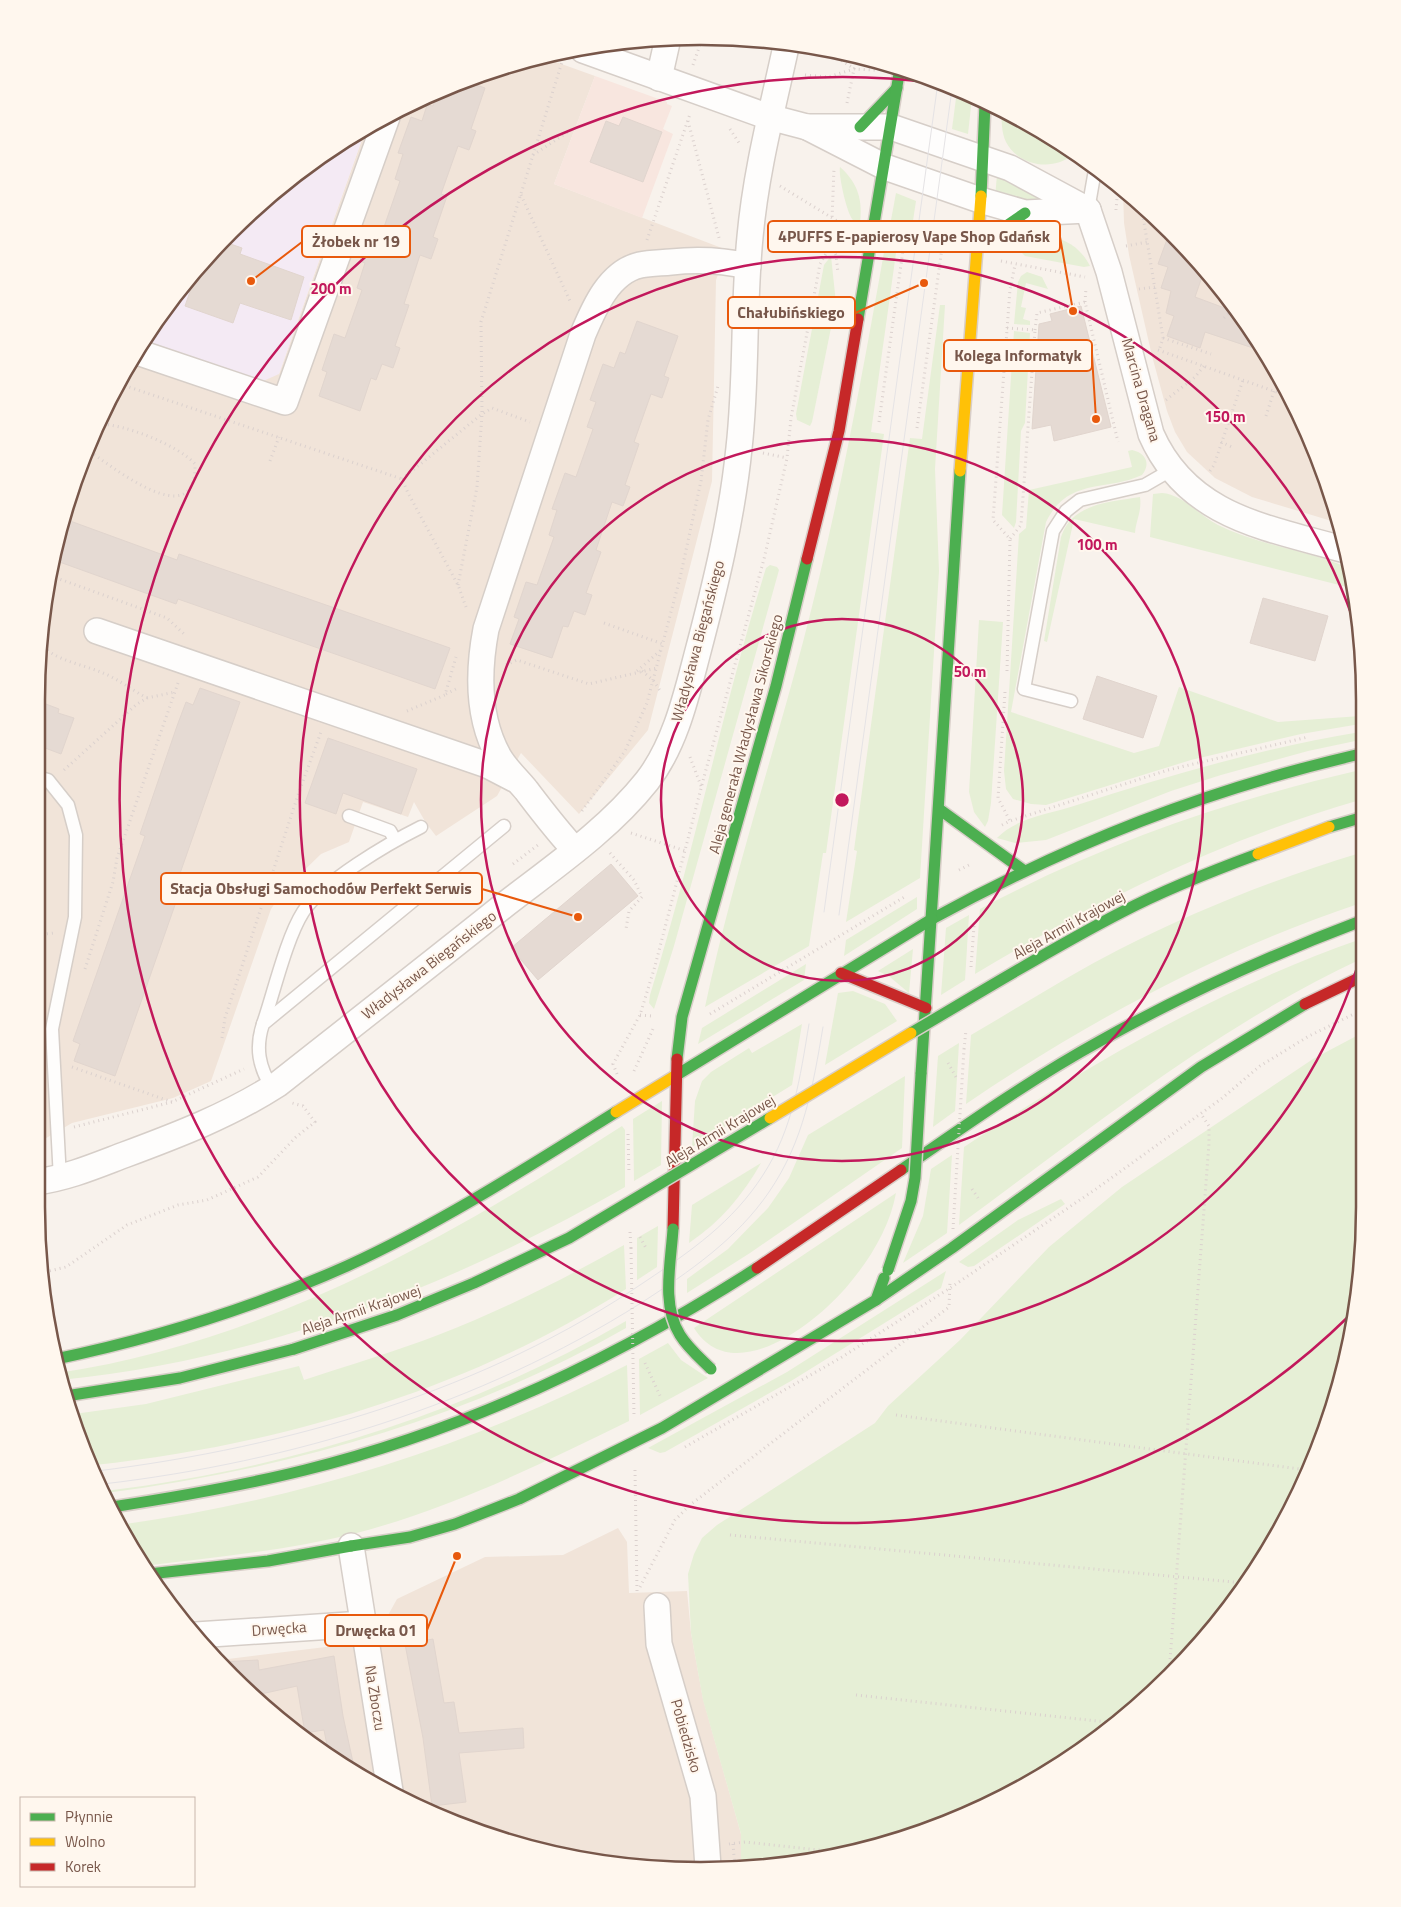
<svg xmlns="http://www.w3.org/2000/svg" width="1401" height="1907" viewBox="0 0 1401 1907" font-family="'Titillium Web',sans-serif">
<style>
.residential{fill:#f1e4d9}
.commercial{fill:#f8e6df}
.education{fill:#f4eaf4}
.green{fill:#e6efd6}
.building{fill:#e5dad3;stroke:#e1d5ce}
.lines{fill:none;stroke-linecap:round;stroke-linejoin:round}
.lane-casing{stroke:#d6cec8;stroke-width:15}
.street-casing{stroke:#d6cec8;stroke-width:28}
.fast-casing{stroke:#d8cec8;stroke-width:14}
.slow-casing{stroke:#d8cec8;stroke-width:14}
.jam-casing{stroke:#d8cec8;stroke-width:14}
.path{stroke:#dbd1ce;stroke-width:3;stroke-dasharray:1 4;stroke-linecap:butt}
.lane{stroke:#fefdfc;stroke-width:12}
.street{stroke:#fefdfc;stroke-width:25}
.fast{stroke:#4caf50;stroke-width:11}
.slow{stroke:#ffc107;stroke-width:11}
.jam{stroke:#c62828;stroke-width:11}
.tram{stroke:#e5e3e5;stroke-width:1}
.fast-bridge-casing{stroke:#d8cec8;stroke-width:14;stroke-linecap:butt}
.slow-bridge-casing{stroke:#d8cec8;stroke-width:14;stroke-linecap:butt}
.path-bridge{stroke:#dbd1ce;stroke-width:3;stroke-dasharray:1 4;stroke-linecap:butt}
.fast-bridge{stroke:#4caf50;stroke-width:11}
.slow-bridge{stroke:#ffc107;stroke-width:11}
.ring{fill:none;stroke:#c2185b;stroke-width:2.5}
.labels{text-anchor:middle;stroke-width:4;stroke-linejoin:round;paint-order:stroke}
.street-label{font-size:15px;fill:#78574a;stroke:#fff7ee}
.rim{fill:none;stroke:#78574a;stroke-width:2.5}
.centre{fill:#c2185b;stroke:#fff7ee;stroke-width:2.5}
.ring-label{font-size:15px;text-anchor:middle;font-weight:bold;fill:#c2185b;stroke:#fff7ee;stroke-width:4;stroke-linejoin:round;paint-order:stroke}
.leader{fill:none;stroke:#e8590c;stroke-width:2}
.callout-dot{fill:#e8590c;stroke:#fff7ee;stroke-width:2}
.callout{fill:#fff7ee;stroke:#e8590c;stroke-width:2}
.callout-label{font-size:16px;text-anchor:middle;font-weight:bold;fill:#78574a}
</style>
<rect width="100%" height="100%" fill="#f8f2ec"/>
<g class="residential">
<path d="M542 57 595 76 554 184 727 250 716 280 712 481 648 730 579 814 521 753 497 796 436 836 426 823 414 802 408 817 363 802 349 842 321 854 284 890 271 909 211 1081 173 1098 72 1123 36 1144 38 657 59 529 87 446 143 342 279 374 365 131 407 105 529 59Z"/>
<path d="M1123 190 1139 201 1228 296 1314 446 1335 522 1252 497 1215 478 1187 452 1175 432 1167 411 1152 356 1129 255 1124 223Z"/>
<path d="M618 1528 627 1542 629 1593 687 1591 691 1633 703 1699 741 1834V1869L571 1858 406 1802 262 1706 220 1660 350 1644 382 1626 397 1599 485 1557 563 1555Z"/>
</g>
<path class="commercial" d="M595 76 667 102V104L672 106 663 129 673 134 642 218 554 184Z"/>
<path class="education" d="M365 131 279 374 261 382 143 342 148 332 231 231 296 173Z"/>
<g class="green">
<path d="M956 98H972L968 134 952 129Z"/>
<path d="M1001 111 1033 125 1073 154C1054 172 1018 166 1006 142 1001 132 1002 121 1001 111Z"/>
<path d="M840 167C858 183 863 200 860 224 857 223 855 223 853 220 847 214 838 174 840 167Z"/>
<path d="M997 175 1056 204 995 197Z"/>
<path d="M896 193 916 201 911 234 889 231Z"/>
<path d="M1037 237C1060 234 1080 246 1090 266L1084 267 1025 256 1019 250Z"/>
<path d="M884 252 896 253 871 432 884 434 826 853H823L809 946 705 1007C731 884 771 763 803 642 837 513 861 383 884 252Z"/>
<path d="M831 256 836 303 812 422 810 426 797 420 796 414 824 265Z"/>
<path d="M1027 272 1042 277 1048 289 1026 283 1021 307 1026 308 1023 319 1030 321V325L1014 324 1018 282 1021 276Z"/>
<path d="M940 305H945L935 469 939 571 920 878 846 922 857 851 854 850 910 438 922 439Z"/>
<path d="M1014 331 1030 333 1025 423 1021 431 1016 522 1014 528 1002 515Z"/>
<path d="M1132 450C1146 453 1151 464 1142 475 1105 492 1068 477 1046 522L1011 712 1134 753 1159 746 1179 687 1278 722 1360 716V724L1301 734 1191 760 1046 805 1031 804 1013 799 1006 789 1004 771 1019 534 1026 528 1029 490 1132 467 1128 451Z"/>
<path d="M1162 493C1182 494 1200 516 1218 525 1259 545 1305 550 1346 567L1351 588 1150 537 1153 494Z"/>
<path d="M1140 497C1142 511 1136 520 1135 533L1074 519 1047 642 1044 641 1061 537C1072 503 1110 502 1140 497Z"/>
<path d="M770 565 777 567 779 570 769 606 674 946 654 1009 649 1003 650 995C694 854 722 709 766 568Z"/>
<path d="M979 620 1003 622 991 803 988 821 985 827 974 812 969 792Z"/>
<path d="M1360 732V740L1308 751 1221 775 1171 791 1046 840 1015 843 997 838C1017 817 1051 814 1077 805 1170 775 1263 748 1360 732Z"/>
<path d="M1360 770V800C1224 839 1097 901 975 974L980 909C1102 844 1226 801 1360 770Z"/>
<path d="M1361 836V903C1220 950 1090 1020 966 1104L971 1035C1021 1006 1069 975 1120 949 1197 910 1277 878 1360 853L1357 837Z"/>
<path d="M917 897V909L844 956 846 940Z"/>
<path d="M969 915 965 980 941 995 946 928Z"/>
<path d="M1361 939V959C1214 1028 1089 1130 959 1225L964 1147C1090 1064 1218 989 1361 939Z"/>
<path d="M913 949 909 993 890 977 878 971Z"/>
<path d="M806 964 804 980 698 1044 702 1028Z"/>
<path d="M853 991 885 1004 897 1021 825 1065 838 993Z"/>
<path d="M802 1024 792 1085 692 1147 695 1101 702 1081 711 1072 749 1048 752 1053Z"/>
<path d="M1362 1033 1363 1250 1330 1420 1276 1538 1200 1645 1105 1734 954 1820 830 1858 741 1869V1834L703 1700 691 1633 688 1574 694 1554 702 1538 717 1525 875 1423 888 1406 960 1340 1049 1247 1122 1187 1313 1059Z"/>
<path d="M959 1043 955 1111 933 1127 938 1056Z"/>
<path d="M905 1076 902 1148 750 1253 687 1293V1279L728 1249 768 1208 789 1178 808 1135Z"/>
<path d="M662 1101 661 1165 634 1181 633 1119Z"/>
<path d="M622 1126 625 1130V1187C451 1287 260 1360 60 1380L58 1373C265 1342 449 1238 622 1126Z"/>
<path d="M952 1155 947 1233 903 1263 923 1216 931 1169Z"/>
<path d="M761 1163C743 1195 720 1222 689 1243L692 1205Z"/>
<path d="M896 1193C890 1226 871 1258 849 1284 818 1322 733 1390 694 1328Z"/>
<path d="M1061 1199 1065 1204 974 1266 968 1267 959 1262 1018 1220Z"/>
<path d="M658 1226 657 1267 637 1280V1238Z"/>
<path d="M624 1245 626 1289C468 1390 280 1445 95 1465L74 1414 146 1404 299 1366 304 1380C349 1365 394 1352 438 1335 503 1310 564 1279 624 1245Z"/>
<path d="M946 1271 941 1288 791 1381 665 1452 660 1453 648 1448 787 1372Z"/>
<path d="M626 1321V1328C467 1419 287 1469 106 1493L105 1491C288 1469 467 1413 626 1321Z"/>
<path d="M668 1343 681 1360 708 1378 640 1415 639 1359Z"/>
<path d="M627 1365 629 1421C539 1465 450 1509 353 1534 284 1551 214 1557 144 1566L125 1539 119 1525C297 1500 467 1448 627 1365Z"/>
</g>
<g class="building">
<path d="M468 82 485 88 471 129 476 131 469 150 458 146 441 194 447 196 433 237 438 239 431 259 420 255 404 304 409 305 395 346 400 348 393 368 382 364 376 380 371 378 360 411 319 396 327 372 322 370 334 334 345 338 362 290 357 288 365 263 360 261 372 226 383 230 400 181 395 179 403 154 398 153 411 117 422 121 427 105 433 106 437 93Z"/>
<path d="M623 117 662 132 643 182 590 162 606 121 619 126Z"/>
<path d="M1169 234 1204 271 1195 297 1238 313 1259 350 1205 332 1200 348 1167 336 1174 316 1166 313 1171 291 1161 288 1168 267 1158 264Z"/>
<path d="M222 241 242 248 240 254 304 277 291 320 240 303 233 323 185 306 192 286 187 284Z"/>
<path d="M1081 306 1111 427 1054 441 1051 425 1032 429 1039 324 1052 321 1050 314Z"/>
<path d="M637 321 678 336 664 376 669 378 662 398 651 394 634 442 639 444 625 485 630 487 623 506 612 502 596 550 601 552 586 593 592 595 585 615 574 611 568 627 563 626 552 658 510 644 519 619 514 617 526 582 537 585 554 537 549 535 557 510 552 509 565 473 576 477 593 429 587 427 596 402 590 400 603 364 614 368 620 352 625 354Z"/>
<path d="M62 518 177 560 179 554 450 648 435 689 178 599 176 604 54 560Z"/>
<path d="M1263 598 1328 616 1315 661 1250 643Z"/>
<path d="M1097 676 1157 696 1143 738 1083 719Z"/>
<path d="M200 688 240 702 177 882 182 885 115 1076 74 1061 80 1044 73 1041 145 836 140 834 177 726 186 702 193 705Z"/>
<path d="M38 701 59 709 58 713 74 718 61 754 45 748 39 762H37Z"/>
<path d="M328 738 417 769 401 814 343 793 336 814 305 803Z"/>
<path d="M611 864 638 896 538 980 511 948Z"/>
<path d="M433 1639 444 1703 454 1702 459 1733 523 1728 524 1748 459 1753 466 1802 432 1806 423 1738 405 1644Z"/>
<path d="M334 1656 343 1716 354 1767 328 1750 324 1730 305 1733 297 1686 261 1694 262 1705 221 1662 258 1660 259 1670Z"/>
</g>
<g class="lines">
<g class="lane-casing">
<g id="lane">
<path d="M1088 210 1095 170"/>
<path d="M1071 701 1024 689 1053 531 1066 511 1080 500 1145 485 1171 470"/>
<path d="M37 777 48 780 68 805 76 835 75 917 52 1029 60 1179"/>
<path d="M349 816 390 831 395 840"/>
<path d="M263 1024C274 992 286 939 303 912 322 882 389 843 421 827"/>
<path d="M272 1088C259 1067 255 1048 263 1024L504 826"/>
</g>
</g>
<g class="street-casing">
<g id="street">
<path d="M583 50 769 117 807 127 885 167 980 200 1025 213 1088 210"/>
<path d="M659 78 668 38"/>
<path d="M807 127H891L1010 168 1088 210 1109 272 1151 434C1187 516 1264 527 1342 549"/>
<path d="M137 352 285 402 387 117"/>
<path d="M97 631 487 765 514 779"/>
<path d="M575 850C557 831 542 811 526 790 517 779 506 769 499 757 477 718 478 671 486 629L583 334C594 308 609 272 640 265 650 263 661 263 671 262 698 259 721 260 748 266"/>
<path d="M36 1182C67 1178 95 1166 124 1155 178 1135 230 1115 278 1084 354 1024 431 964 507 903 555 866 609 829 647 781 675 745 686 697 697 655 715 587 732 518 739 448 747 378 743 307 750 237 756 170 773 107 787 42"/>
<path d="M351 1546 390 1791"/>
<path d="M657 1606 659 1644 703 1796 708 1867"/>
<path d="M196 1635 363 1624"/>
</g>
</g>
<g class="fast-casing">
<g id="fast">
<path d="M860 127 897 88"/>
<path d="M981 196 985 104"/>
<path d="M977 246 1025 213"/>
<path d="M858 319 900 68"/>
<path d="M939 809 1023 870"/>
<path d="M1329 827 1360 818"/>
<path d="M932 919C1071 843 1205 790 1360 754"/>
<path d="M677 1059 682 1017 776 686 807 559"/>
<path d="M921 1074 960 471"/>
<path d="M675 1076 932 919"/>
<path d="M901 1170C966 1125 1031 1079 1100 1041 1184 994 1271 955 1361 921"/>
<path d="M876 1300 952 1248 1201 1067 1305 1004"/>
<path d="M56 1359C156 1338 253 1308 347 1266 441 1223 528 1167 616 1112"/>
<path d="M66 1396 180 1378 294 1349"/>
<path d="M112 1507C177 1497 241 1486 305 1470 466 1430 617 1358 757 1268"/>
<path d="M351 1546 410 1537 455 1524 519 1499 662 1428 876 1300 884 1278"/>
<path d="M149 1574 268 1561 351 1546"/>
</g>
</g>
<g class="slow-casing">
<g id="slow">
<path d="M960 471 981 196"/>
<path d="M616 1112 675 1076"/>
</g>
</g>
<g class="jam-casing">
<g id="jam">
<path d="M807 559 839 431 858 319"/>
<path d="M841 973 926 1008"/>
<path d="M1305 1004 1361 977"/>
<path d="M673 1229 677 1059"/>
<path d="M757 1268 901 1170"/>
</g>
</g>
<g class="path">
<path d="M808 52 836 57 853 68"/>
<path d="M552 55 561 58"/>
<path d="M693 65 702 39"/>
<path d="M805 75 828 77 854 69 875 70"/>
<path d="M847 103 854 69 859 59"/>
<path d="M688 121 719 238"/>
<path d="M730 129 739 143"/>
<path d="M533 155 574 128"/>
<path d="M780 186 847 227"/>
<path d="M521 195 570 301"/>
<path d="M1141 204 1163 338 1159 351"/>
<path d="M1116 210 1118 186"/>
<path d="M647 240 690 114"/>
<path d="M897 242 951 250"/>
<path d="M831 245 836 255 838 273"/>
<path d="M1126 246 1147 242"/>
<path d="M1001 261 1085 277"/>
<path d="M1139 289 1155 287"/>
<path d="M1085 302 1086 288"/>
<path d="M1224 318 1229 313 1232 304"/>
<path d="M1007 328 1035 330 1021 525 1010 539"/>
<path d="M1035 330 1037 313 1085 302 1118 442"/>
<path d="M1163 338 1211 354"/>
<path d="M1158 350 1285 395"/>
<path d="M120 384 402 479 408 493 458 585 466 607"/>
<path d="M1166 400 1195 377 1204 366"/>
<path d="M1266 416 1274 391"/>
<path d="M879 422 904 243"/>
<path d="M917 428 942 248"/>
<path d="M1221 442 1232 447"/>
<path d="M86 449C112 466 197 536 195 464 178 445 124 424 99 424"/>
<path d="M763 453 787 458"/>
<path d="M270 461 279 437"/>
<path d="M1210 471 1214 465 1243 380"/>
<path d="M402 479 482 414 492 408 530 422"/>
<path d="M51 576 167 618 184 634"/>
<path d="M458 585 477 487 482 414 481 322 562 62"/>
<path d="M604 623 663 644"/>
<path d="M40 644C56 661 82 664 103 673 118 679 132 690 147 698"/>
<path d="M506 665 517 660 589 684 657 668"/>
<path d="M637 671 661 650"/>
<path d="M642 671 653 680 661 692"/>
<path d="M1007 671 1010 539 993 520 1010 289 1015 265"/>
<path d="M1005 692 998 798 1010 821"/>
<path d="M446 694 458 688"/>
<path d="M407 711 445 695 456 657"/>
<path d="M690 757 701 786"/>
<path d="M64 770 137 704 147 698 175 692"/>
<path d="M582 811 625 751 647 703 680 578 701 481 708 420 718 386"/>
<path d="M1002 825 1010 821 1168 770 1308 737"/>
<path d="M631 833 686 851"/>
<path d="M610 853 634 880 642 897 629 911 626 929"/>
<path d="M513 864 538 845"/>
<path d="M959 870 969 865 970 867"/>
<path d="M37 935 54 933"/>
<path d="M971 967 974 926"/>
<path d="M85 969 113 882 117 858 178 683"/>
<path d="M710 1014 906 896"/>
<path d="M640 1015 652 1016"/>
<path d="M222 1038 225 1018 299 792 321 732"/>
<path d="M964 1049 966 1030"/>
<path d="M948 1063 956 1077"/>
<path d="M72 1067 172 1102"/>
<path d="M634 1071 653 1029"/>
<path d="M617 1074 613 1064 640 1015 655 966 704 777 764 559 787 458 791 418 820 264 831 245 834 169"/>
<path d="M74 1127 172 1102 244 1069"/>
<path d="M628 1134 629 1173"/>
<path d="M972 1189 978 1198"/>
<path d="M630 1232 631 1248"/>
<path d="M640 1237 646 1248"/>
<path d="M45 1272 66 1267 127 1225 178 1205 207 1200 258 1177 296 1137 315 1122 303 1106 292 1103"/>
<path d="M645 1363 661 1398"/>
<path d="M896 1415 1307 1470"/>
<path d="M685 1447 842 1357 950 1288 1096 1189 1221 1099 1260 1066 1309 1036 1362 1010"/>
<path d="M635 1470 637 1591"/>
<path d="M730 1535 1244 1583"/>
<path d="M640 1587 675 1520 690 1505 949 1307 950 1281"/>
<path d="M1169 1674 1209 1143V1126L1201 1114"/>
<path d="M856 1695 1116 1723"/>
<path d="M729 1844 745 1842 846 1853"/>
<path d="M733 1844 735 1869"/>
</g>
<use href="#lane" class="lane"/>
<use href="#street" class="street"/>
<use href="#fast" class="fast"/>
<use href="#slow" class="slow"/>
<use href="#jam" class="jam"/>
<g class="tram">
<path d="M824 912 938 82"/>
<path d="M839 915 952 89"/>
<path d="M97 1471C290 1447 485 1391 646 1281 691 1251 733 1222 763 1175 793 1129 800 1078 809 1024"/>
<path d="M103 1484C291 1462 480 1405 641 1303 689 1272 737 1239 769 1192 804 1141 813 1086 823 1027"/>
</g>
<g class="fast-bridge-casing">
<g id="fast-bridge">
<path d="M911 1033C981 992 1050 949 1122 912 1166 889 1212 871 1258 854"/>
<path d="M673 1229C671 1262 661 1305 680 1335 688 1348 700 1358 711 1369"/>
<path d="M888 1270 911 1201 915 1178 921 1074"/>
<path d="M294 1349 397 1315 474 1283 569 1238 770 1118"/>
</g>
</g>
<g class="slow-bridge-casing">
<g id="slow-bridge">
<path d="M1258 854 1329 827"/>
<path d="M770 1118 911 1033"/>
</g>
</g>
<g class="path-bridge">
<path d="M953 1229 964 1049"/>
<path d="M631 1248 634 1416"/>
</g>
<use href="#fast-bridge" class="fast-bridge"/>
<use href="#slow-bridge" class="slow-bridge"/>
</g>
<g class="ring">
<circle cx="842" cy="800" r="181"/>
<circle cx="842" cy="800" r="361"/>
<path d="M1360 958A542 542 0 1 1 1359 637"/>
<path d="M1349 1316A723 723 0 1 1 936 83"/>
</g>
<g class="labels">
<g class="street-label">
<text transform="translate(1141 390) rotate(74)" y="5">Marcina Dragana</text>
<text transform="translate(698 641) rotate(-75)" y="5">Władysława Biegańskiego</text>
<text transform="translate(746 734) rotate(-75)" y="5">Aleja generała Władysława Sikorskiego</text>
<text transform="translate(1069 925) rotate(-29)" y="5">Aleja Armii Krajowej</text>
<text transform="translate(429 965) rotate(-38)" y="5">Władysława Biegańskiego</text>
<text transform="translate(720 1131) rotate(-31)" y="5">Aleja Armii Krajowej</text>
<text transform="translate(361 1310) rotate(-19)" y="5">Aleja Armii Krajowej</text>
<text transform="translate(279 1629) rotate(-4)" y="5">Drwęcka</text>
<text transform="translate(375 1698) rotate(81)" y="5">Na Zboczu</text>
<text transform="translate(686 1736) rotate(74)" y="5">Pobiedzisko</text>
</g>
</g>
<path d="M0 0H1401V1907H0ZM700 45H701A655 655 0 0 1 1356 700V1207A655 655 0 0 1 701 1862H700A655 655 0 0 1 45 1207V700A655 655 0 0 1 700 45Z" fill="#fff7ee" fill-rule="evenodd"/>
<path class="rim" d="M700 45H701A655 655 0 0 1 1356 700V1207A655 655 0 0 1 701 1862H700A655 655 0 0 1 45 1207V700A655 655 0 0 1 700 45Z"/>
<circle cx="842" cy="800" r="8" class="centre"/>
<g class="ring-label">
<text x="331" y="294">200 m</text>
<text x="1225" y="422">150 m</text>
<text x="1097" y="550">100 m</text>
<text x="970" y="677">50 m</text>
</g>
<path class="leader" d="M1073 311L1060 237M251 281L302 242M924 283L855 313M1096 419L1092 356M578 917L482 889M457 1556L427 1630"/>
<g class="callout-dot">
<circle cx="1073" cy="311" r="5"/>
<circle cx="251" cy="281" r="5"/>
<circle cx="924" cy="283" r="5"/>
<circle cx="1096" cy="419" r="5"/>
<circle cx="578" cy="917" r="5"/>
<circle cx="457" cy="1556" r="5"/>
</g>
<g class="callout">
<rect x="768" y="221" width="292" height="31" rx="5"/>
<rect x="302" y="226" width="108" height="31" rx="5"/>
<rect x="728" y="297" width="127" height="31" rx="5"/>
<rect x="944" y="340" width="148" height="31" rx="5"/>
<rect x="161" y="873" width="321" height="31" rx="5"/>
<rect x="325" y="1615" width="102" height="31" rx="5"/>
</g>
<g class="callout-label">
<text x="914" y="242">4PUFFS E-papierosy Vape Shop Gdańsk</text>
<text x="356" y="247">Żłobek nr 19</text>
<text x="791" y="318">Chałubińskiego</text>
<text x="1018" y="361">Kolega Informatyk</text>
<text x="321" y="894">Stacja Obsługi Samochodów Perfekt Serwis</text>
<text x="376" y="1636">Drwęcka 01</text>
</g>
<rect x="20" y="1797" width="175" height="90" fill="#fff7ee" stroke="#c9b7ac"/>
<rect x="30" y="1813" width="25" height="8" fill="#4caf50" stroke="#c9b7ac"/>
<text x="65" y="1822" font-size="15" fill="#78574a">Płynnie</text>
<rect x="30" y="1838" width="25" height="8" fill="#ffc107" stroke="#c9b7ac"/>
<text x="65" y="1847" font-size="15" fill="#78574a">Wolno</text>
<rect x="30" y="1863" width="25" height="8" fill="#c62828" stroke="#c9b7ac"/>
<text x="65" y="1872" font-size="15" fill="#78574a">Korek</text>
</svg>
